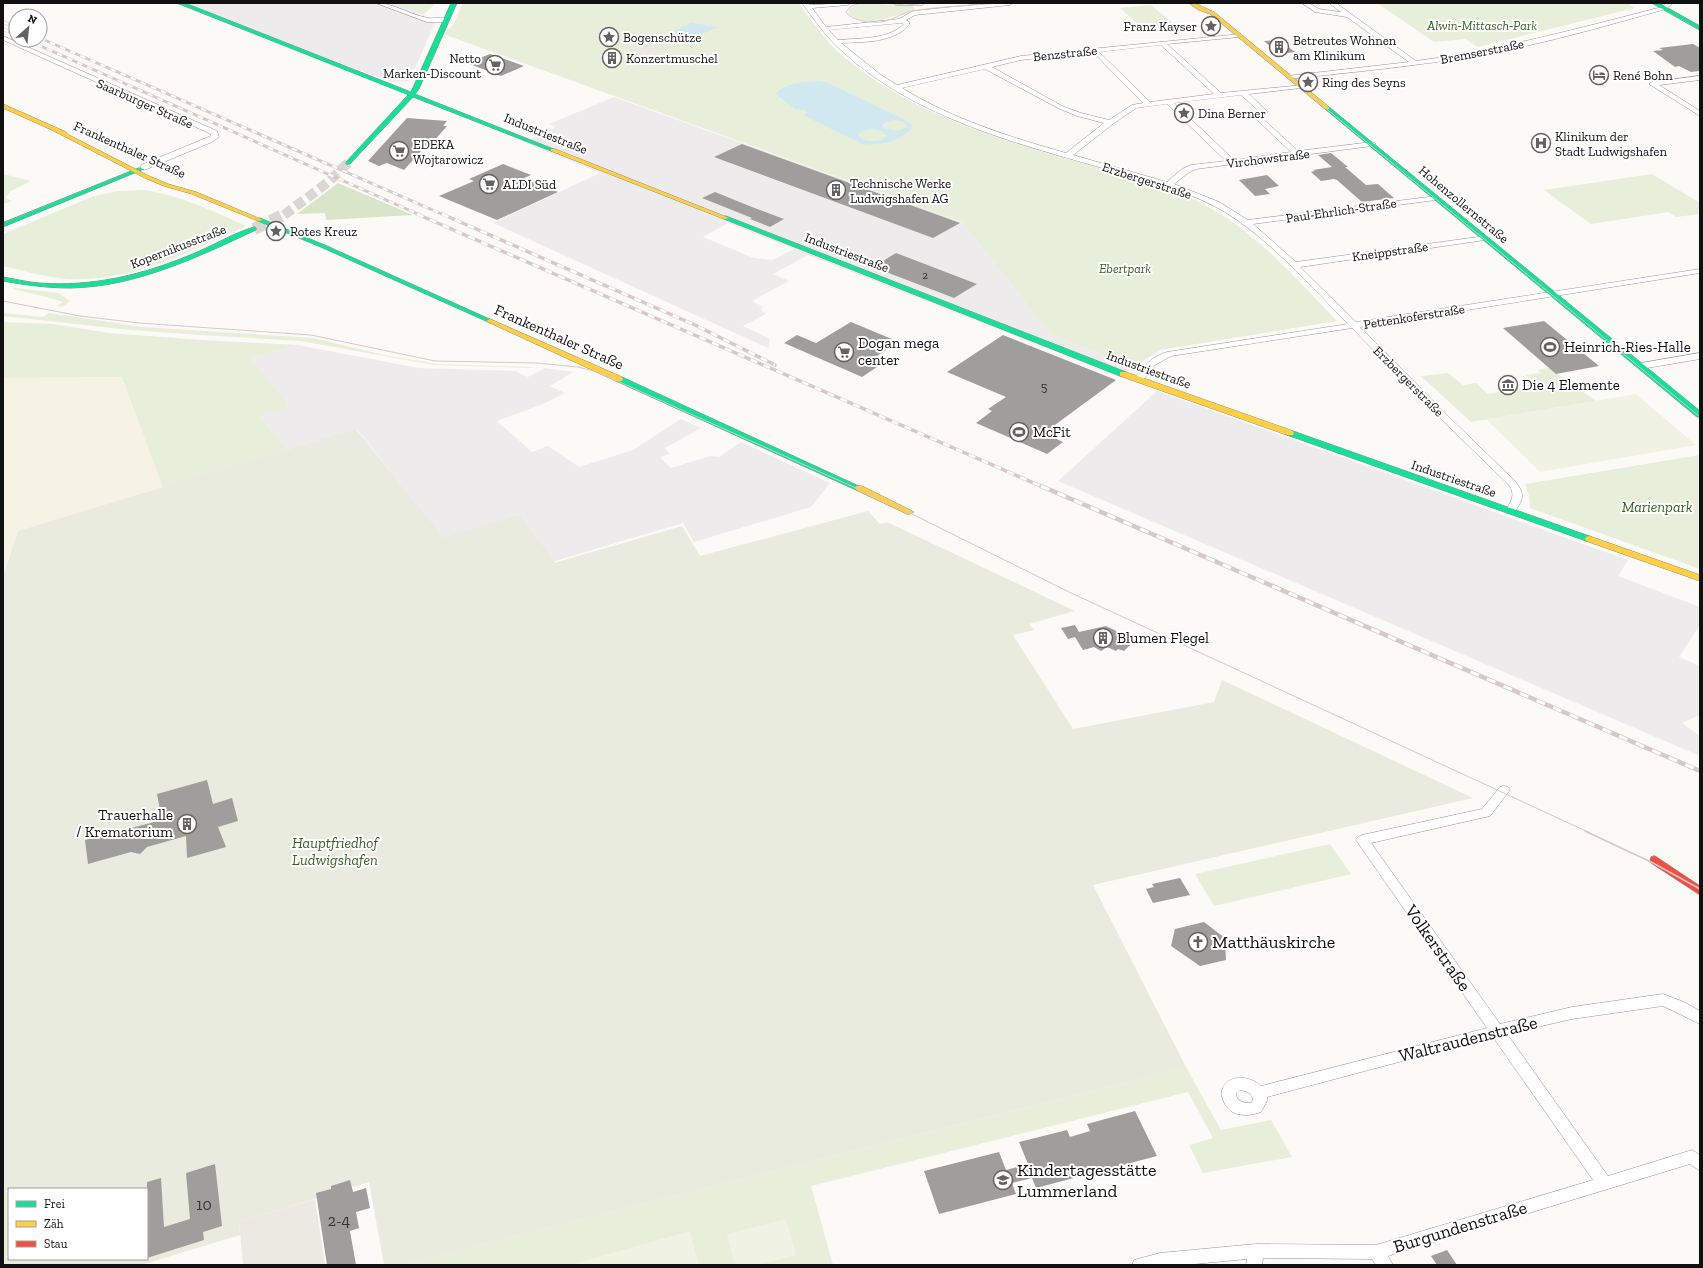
<svg xmlns="http://www.w3.org/2000/svg" width="1703" height="1268" viewBox="0 0 1703 1268" font-family="'Zilla Slab',serif">
<style>
.industrial{fill:#eeebed;fill-rule:evenodd}
.farmland{fill:#f6f3e5}
.green{fill:#e7eeda}
.forest{fill:#d9e5c9}
.cemetery{fill:#e8ebdd;fill-rule:evenodd}
.pitch{fill:#f0f3e3}
.plaza{fill:#ece9e3}
.water{fill:#d1e8f1;fill-rule:evenodd}
.building{fill:#a09e9c}
.lines{fill:none;stroke-linecap:round;stroke-linejoin:round}
.secondary-tunnel-far1{stroke:#d9d7d4;stroke-width:10;stroke-dasharray:10 4.5;stroke-linecap:butt}
.secondary-tunnel{stroke:#d9d7d4;stroke-width:12;stroke-dasharray:12 6;stroke-linecap:butt}
.street-casing{stroke:#969594;stroke-width:1}
.fast-casing{stroke:#8d8c8b;stroke-width:1}
.slow-casing{stroke:#8d8c8b;stroke-width:1}
.jam-casing{stroke:#8d8c8b;stroke-width:1}
.street{fill:#fffefe;fill-rule:evenodd}
.fast{fill:#16e098;fill-rule:evenodd}
.slow{fill:#ffcf43;fill-rule:evenodd}
.jam{fill:#f24e42;fill-rule:evenodd}
.tram-far1{stroke:#d7c8c9;stroke-width:1}
.tram{stroke:#d7c8c9;stroke-width:1.5}
.rail-far2-casing{stroke:#d7c8c9;stroke-width:3}
.rail-far1-casing{stroke:#d7c8c9;stroke-width:3.5}
.rail-casing{stroke:#d7c8c9;stroke-width:4.5}
.rail-far2{stroke:#fff;stroke-width:2;stroke-dasharray:5.5;stroke-linecap:butt}
.rail-far1{stroke:#fff;stroke-width:2.5;stroke-dasharray:7;stroke-linecap:butt}
.rail{stroke:#fff;stroke-width:3;stroke-dasharray:9;stroke-linecap:butt}
.labels{text-anchor:middle;stroke-width:4;stroke-linejoin:round;paint-order:stroke}
.far-number-label{font-size:11px;fill:#343433}
.far-park-label{font-size:13px;font-style:italic;fill:#376128;stroke:#fff}
.far-poi-label{font-size:13px;fill:#101010;stroke:#fff;text-anchor:start}
.far-street-label{font-size:13px;fill:#101010;stroke:#fff}
.number-label{font-size:13px;fill:#343433}
.street-label{font-size:15px;fill:#101010;stroke:#fff}
.poi-label{font-size:15px;fill:#101010;stroke:#fff;text-anchor:start}
.park-label{font-size:15px;font-style:italic;fill:#376128;stroke:#fff}
.near-number-label{font-size:16px;fill:#343433}
.near-poi-label{font-size:18px;fill:#101010;stroke:#fff;text-anchor:start}
.near-street-label{font-size:18px;fill:#101010;stroke:#fff}
</style>
<rect width="100%" height="100%" fill="#fcfaf7"/>
<g class="industrial">
<path d="M180 3H391L423 15 435 23 409 81 392 82 251 31Z"/>
<path d="M614 97 962 222 1050 334 1134 367 1120 377 808 255 773 274 789 281 752 301 764 307 760 309 766 314 743 326 770 339 768 348 493 223 600 173 523 142 556 127 549 124ZM728 223 794 249 773 260 754 258 703 237Z"/>
<path d="M298 345 418 368 515 371 528 377 545 368 573 372 550 386 565 393 543 404 497 421 532 452 548 446 579 467 633 450 681 419 701 428 665 448 670 454 660 457 671 468 710 456 719 457 741 442 830 483 811 507 694 542 683 523 555 561 519 514 444 539 357 429 287 450 260 416 288 407 251 358Z"/>
<path d="M1157 391 1628 560 1618 576 1700 607V625L1679 657 1700 666V715L1682 723 1700 736V756L1058 481Z"/>
</g>
<path class="farmland" d="M122 377 163 488 18 531 3 577V378Z"/>
<g class="green">
<path d="M391 3H436L423 15Z"/>
<path d="M463 3H799C812 22 826 42 844 57 913 116 1010 143 1096 167 1130 178 1167 186 1199 202 1254 229 1295 278 1337 321L1160 350 1134 367 1050 334 962 222 443 34 453 25Z"/>
<path d="M873 3 898 6 912 5 916 10C894 14 867 31 848 13L850 8 860 4Z"/>
<path d="M1377 3H1627L1635 8 1478 47 1465 39 1434 42Z"/>
<path d="M1151 5 1175 25 1143 29 1120 8Z"/>
<path d="M3 174 31 181 11 191 5 198 13 201 3 204Z"/>
<path d="M1652 174 1700 203V214L1676 217 1669 212 1591 224 1544 190Z"/>
<path d="M145 190C184 197 211 210 246 226 189 252 130 283 66 279 45 277 24 271 3 266V234L94 196 118 191Z"/>
<path d="M15 288 58 293 70 301 62 307 57 306 63 302 39 295 12 289Z"/>
<path d="M3 313 43 317 49 313 143 327 313 338 384 355 437 364 533 367 531 368 434 365 301 341 201 335 130 330 3 316Z"/>
<path d="M3 322 53 324 109 333 202 340 298 345 251 358 289 407 260 416 287 450 163 488 122 377 3 378Z"/>
<path d="M1549 368 1596 401 1471 422 1421 376 1448 373 1463 385 1476 383 1488 394 1538 385 1526 375 1541 373 1538 370Z"/>
<path d="M1700 455V569L1530 508 1529 496 1525 484Z"/>
<path d="M1330 844 1351 874 1214 906 1195 874Z"/>
<path d="M1186 1067 1221 1130 1271 1120 1292 1157 1203 1173 1189 1145 1213 1138 1188 1092 811 1186 833 1265H401Z"/>
</g>
<path class="forest" d="M338 183 413 215 326 220 325 213 297 214Z"/>
<path class="cemetery" d="M356 429 444 538 519 514 555 561 554 563 682 526 700 556 868 511 880 524 887 522 1075 611 1029 624 1034 630 1013 635 1073 729 1214 702 1222 680 1473 798 1093 885 1186 1067 401 1265H384L369 1182 239 1222 240 1235 141 1265H3V577L18 531ZM9 1189H147V1259H9Z"/>
<g class="pitch">
<path d="M1636 394 1696 445 1540 472 1486 419Z"/>
<path d="M786 1219 796 1255 758 1265H735L727 1234Z"/>
<path d="M690 1231 699 1265H570Z"/>
</g>
<g class="plaza">
<path d="M662 43 668 52 634 56 628 47Z"/>
<path d="M315 1199 325 1265H243L239 1222Z"/>
</g>
<g class="water">
<path d="M691 23 706 25 707 26 717 27 698 36 672 32Z"/>
<path d="M819 81 828 83 905 120 912 125V128C899 142 879 146 862 144L803 115 807 113 805 110 795 109 776 94C783 83 806 82 819 81ZM894 120 904 122 907 127C900 132 888 132 882 126L884 123ZM870 129 882 131 887 136C880 143 866 143 858 136L860 132Z"/>
</g>
<g class="building">
<path d="M1279 40 1295 52 1279 54 1264 41Z"/>
<path d="M1693 44 1700 48V71L1691 72 1679 66 1675 67 1653 51 1663 50 1659 48Z"/>
<path d="M490 54 524 66 501 76 467 63Z"/>
<path d="M407 118 447 121 443 126H447L434 141H430L404 170 387 163 379 166 368 161Z"/>
<path d="M742 144 960 223 933 238 714 157Z"/>
<path d="M1331 153 1348 167H1345L1366 185 1378 184 1394 198 1362 202 1337 180 1334 179 1321 181 1311 172 1315 171 1313 170 1332 167 1318 155Z"/>
<path d="M503 164 531 175 524 178 558 192 497 220 439 196 474 181 469 179Z"/>
<path d="M1267 175 1279 186 1265 189 1270 194 1255 196 1239 180Z"/>
<path d="M715 192 752 207 784 219 770 227 750 219 752 218 702 198Z"/>
<path d="M896 253 977 284 954 298 873 267Z"/>
<path d="M1544 321 1599 366 1556 374 1503 328Z"/>
<path d="M851 322 899 342 869 361 880 365 862 377 784 343 797 335 816 343Z"/>
<path d="M1003 335 1116 380 1044 433 1063 442 1047 454 976 423 992 411 988 409 1006 397 947 372Z"/>
<path d="M1075 625 1079 632 1106 626 1135 640 1124 651 1118 649 1116 651 1107 647 1101 651 1094 647 1083 650 1075 637 1068 639 1061 628Z"/>
<path d="M207 780 213 804 232 798 238 821 218 827 226 847 187 858 186 836 147 847 140 854 131 852 88 864 85 840 162 820 157 794Z"/>
<path d="M1180 878 1190 895 1153 903 1146 889 1154 887 1152 884Z"/>
<path d="M1204 922 1225 938 1226 960 1200 966 1171 946 1175 929Z"/>
<path d="M1135 1111 1157 1156 1036 1188 1032 1178 1012 1183 1016 1194 939 1214 924 1171 999 1152 1006 1170 1028 1164 1019 1142 1067 1130 1070 1137 1090 1131 1087 1124Z"/>
<path d="M215 1164 222 1226 203 1232 204 1240 147 1258V1182L161 1178 164 1227 190 1219 186 1173Z"/>
<path d="M350 1180 353 1192 366 1188 370 1208 356 1212 359 1228 350 1231 356 1265H327L316 1193 331 1189V1186Z"/>
<path d="M1447 1250 1457 1265H1437L1431 1256Z"/>
</g>
<g class="lines">
<path class="secondary-tunnel-far1" d="M284 215 327 183 348 163"/>
<path class="secondary-tunnel" d="M254 229 285 214"/>
<g class="street-casing">
<g id="street">
<path d="M376 3C394 3 410 15 428 18 435 19 443 16 449 20L446 22H427Z"/>
<path d="M802 3H808L810 5 851 3 848 5 812 8 826 27 899 19 913 11 992 3H1013L1010 5 915 15 906 20 909 22V25C893 43 864 42 841 43L881 75 897 85 1021 56 1241 34 1242 35 1239 37 1167 44 1221 93 1303 85V87L1301 88 1249 94 1268 112 1261 117 1298 151 1372 142 1376 144 1372 146 1196 169 1188 173 1174 184 1219 202 1248 220 1436 196 1440 198 1436 200 1253 224 1296 262 1485 236 1489 238 1485 240 1300 267 1356 322 1700 269V273L1360 327 1452 420 1515 481C1526 495 1523 499 1514 513H1506L1505 511C1511 502 1516 495 1509 485L1446 424 1352 328 1171 356 1155 365 1142 381H1136L1134 379C1144 366 1151 357 1167 352L1348 324C1310 285 1261 230 1214 206 1178 187 1138 178 1099 167 1011 142 913 116 843 52 827 38 815 21 802 3ZM901 23 904 24C888 40 859 38 838 40L829 30ZM1161 45 1214 94 1150 102 1099 52ZM1093 52 1143 103 1132 105 1109 120 1081 113 1062 106 992 67 1021 60ZM985 69 1058 108 1077 116 1104 123 1066 153C1010 137 952 119 902 88ZM1241 95 1260 112 1254 115V117L1291 152 1234 160 1174 103ZM1167 104 1226 161 1191 165 1182 169 1167 182 1073 155 1113 124 1136 108Z"/>
<path d="M893 3H925L922 5H896Z"/>
<path d="M1302 3H1309L1319 9 1341 12 1329 3H1336L1416 61C1500 50 1580 28 1662 7L1666 3H1673L1666 9C1605 26 1544 44 1481 55 1418 66 1353 72 1289 79L1287 78V76L1409 62 1347 17 1315 12Z"/>
<path d="M3 36 217 131 219 137 212 142 147 169H141V165L206 138 211 136V134L3 40Z"/>
<path d="M1700 76V80L1659 85 1700 111V116L1649 84 1652 82Z"/>
<path d="M1700 353V359L1641 369 1637 366 1641 363Z"/>
<path d="M1504 786 1508 787 1510 790 1490 816 1371 843 1500 1024 1572 1007 1663 994 1684 1002 1700 1011V1024L1663 1006 1572 1019 1507 1034 1608 1176 1692 1150 1700 1155V1171L1690 1164 1388 1256 1393 1265H1376L1372 1259 1263 1258 1262 1265H1246L1247 1259 1184 1265H1132L1134 1260 1160 1253 1256 1244 1376 1245 1593 1180 1493 1037 1267 1097V1101L1261 1112C1248 1117 1230 1117 1224 1102 1222 1098 1221 1094 1222 1090 1228 1073 1251 1076 1261 1086L1487 1028 1356 840 1358 837 1362 835 1482 809 1500 787ZM1240 1090C1247 1091 1252 1093 1253 1100L1251 1103C1244 1103 1236 1102 1236 1093Z"/>
</g>
</g>
<g class="fast-casing">
<g id="fast">
<path d="M177 3H185L411 92 451 3H457L419 89 415 94 556 150 551 151 413 97 350 164H346V162L408 95Z"/>
<path d="M1652 3H1659L1700 26V30Z"/>
<path d="M1325 107H1329L1700 411V417H1697L1325 109Z"/>
<path d="M139 168 144 169 3 227V223Z"/>
<path d="M726 216 1126 372 1127 374 1126 376H1120L724 219 723 218Z"/>
<path d="M260 218 327 246 494 321 490 323 488 322 323 248 258 221 257 220Z"/>
<path d="M254 227 256 228V230C198 257 136 287 70 288 47 288 25 285 3 281V277C15 279 27 282 39 283 92 287 142 275 190 255 211 247 233 233 254 227Z"/>
<path d="M616 377H622L863 488 862 490H856L616 381Z"/>
<path d="M1287 431H1293L1592 537 1593 539 1592 541H1586L1287 435 1286 433Z"/>
</g>
</g>
<g class="slow-casing">
<g id="slow">
<path d="M1189 3C1198 3 1206 9 1214 12L1329 107V109H1325L1210 14 1199 10Z"/>
<path d="M3 104 66 132 67 134 149 176 168 184 196 192 263 220 258 221 192 194 164 186 145 178 52 130 3 108Z"/>
<path d="M551 149H555L729 218 724 219 551 151Z"/>
<path d="M490 319 622 377 623 379 622 381H616L488 322 486 321Z"/>
<path d="M1120 372H1126L1293 431 1294 433 1293 435H1287L1120 376Z"/>
<path d="M856 486H862L914 512 910 514H907L856 490 855 488Z"/>
<path d="M1589 536 1700 575V581L1586 541 1585 539 1586 537Z"/>
</g>
</g>
<g class="jam-casing">
<path id="jam" d="M1655 856 1700 886V895L1651 863 1650 860 1651 857Z"/>
</g>
<use href="#street" class="street"/>
<use href="#fast" class="fast"/>
<use href="#slow" class="slow"/>
<use href="#jam" class="jam"/>
<g class="tram-far1">
<path d="M861 3 851 6 846 12C852 21 870 23 880 22 892 21 901 13 913 11 941 6 971 6 999 3"/>
<path d="M883 3 905 5 932 3"/>
<path d="M1198 3 1700 417"/>
<path d="M3 301 80 316 139 323 311 335 435 361 537 363 578 367 597 372 896 506 1069 592 1588 832"/>
</g>
<path class="tram" d="M1585 831 1653 863 1700 889"/>
<g class="rail-far2-casing">
<g id="rail-far2">
<path d="M3 22 16 27"/>
<path d="M3 29 16 35"/>
<path d="M40 38 444 215"/>
<path d="M27 40 420 215"/>
</g>
</g>
<g class="rail-far1-casing">
<g id="rail-far1">
<path d="M417 214 1043 487"/>
<path d="M442 214 695 325 775 365"/>
</g>
</g>
<g class="rail-casing">
<path id="rail" d="M1041 486 1700 771"/>
</g>
<use href="#rail-far2" class="rail-far2"/>
<use href="#rail-far1" class="rail-far1"/>
<use href="#rail" class="rail"/>
</g>
<defs>
<g id="sight-ring" transform="scale(1)"><circle r="9.5" fill="#fff" stroke="#636261" stroke-width="1.5"/><path d="M0-6L1.8-2.2L6-1.7L2.9 1.2L3.7 5.4L0 3.3L-3.7 5.4L-2.9 1.2L-6-1.7L-1.8-2.2Z" fill="#636261"/></g>
<g id="building-ring" transform="scale(1)"><circle r="9.5" fill="#fff" stroke="#636261" stroke-width="1.5"/><path d="M-4-6H4V6H1V3H-1V6H-4ZM-2.5-4.3h1.7v1.8h-1.7ZM.8-4.3h1.7v1.8H.8ZM-2.5-1h1.7V.8h-1.7ZM.8-1h1.7V.8H.8Z" fill="#636261"/></g>
<g id="supermarket-ring" transform="scale(1)"><circle r="9.5" fill="#fff" stroke="#636261" stroke-width="1.5"/><path d="M-6-5.5h2.5l.6 2H6L4.5 2H-2.5L-4.4-4H-6ZM-1.5 3.2a1.3 1.3 0 1 0 .1 0ZM3 3.2a1.3 1.3 0 1 0 .1 0Z" fill="#636261"/></g>
<g id="hotel-ring" transform="scale(1)"><circle r="9.5" fill="#fff" stroke="#636261" stroke-width="1.5"/><path d="M-6-4.5h1.5V1H6V5H4.5V3h-9V5H-6ZM-4 0a1.8 1.8 0 1 1 3.6 0ZM.5 0V-2.5h3Q6-2.5 6 0Z" fill="#636261"/></g>
<g id="hospital-ring" transform="scale(1)"><circle r="9.5" fill="#fff" stroke="#636261" stroke-width="1.5"/><path d="M-5-5h3v3.5h4V-5h3V5h-3V1.5h-4V5h-3Z" fill="#636261"/></g>
<g id="stadium-ring" transform="scale(1)"><circle r="9.5" fill="#fff" stroke="#636261" stroke-width="1.5"/><path d="M0-5a6.5 5 0 1 0 0 10a6.5 5 0 1 0 0-10ZM-3.5-1.8h7v3.6h-7Z" fill="#636261"/></g>
<g id="museum-ring" transform="scale(1)"><circle r="9.5" fill="#fff" stroke="#636261" stroke-width="1.5"/><path d="M0-6L6-3V-2H-6V-3ZM-5-1h2V3h-2ZM-1-1h2V3h-2ZM3-1h2V3H3ZM-6 4H6V6H-6Z" fill="#636261"/></g>
<g id="church-ring" transform="scale(1)"><circle r="9.5" fill="#fff" stroke="#636261" stroke-width="1.5"/><path d="M-1.2-6h2.4v3.5h3.3v2.4h-3.3V6h-2.4V-.1h-3.3v-2.4h3.3Z" fill="#636261"/></g>
<g id="school-ring" transform="scale(1)"><circle r="9.5" fill="#fff" stroke="#636261" stroke-width="1.5"/><path d="M0-5L7-2L0 1L-7-2ZM-4 1L0 2.5L4 1V4Q0 6-4 4Z" fill="#636261"/></g>
</defs>
<g fill-rule="evenodd">
<use href="#sight-ring" x="1211" y="26"/>
<use href="#sight-ring" x="609" y="37"/>
<use href="#building-ring" x="1279" y="47"/>
<use href="#building-ring" x="612" y="58"/>
<use href="#supermarket-ring" x="495" y="65"/>
<use href="#hotel-ring" x="1599" y="75"/>
<use href="#sight-ring" x="1308" y="82"/>
<use href="#sight-ring" x="1184" y="113"/>
<use href="#hospital-ring" x="1541" y="143"/>
<use href="#supermarket-ring" x="399" y="151"/>
<use href="#supermarket-ring" x="489" y="184"/>
<use href="#building-ring" x="836" y="190"/>
<use href="#sight-ring" x="276" y="231"/>
<use href="#stadium-ring" x="1550" y="347"/>
<use href="#supermarket-ring" x="844" y="352"/>
<use href="#museum-ring" x="1508" y="385"/>
<use href="#stadium-ring" x="1019" y="432"/>
<use href="#building-ring" x="1103" y="638"/>
<use href="#building-ring" x="187" y="824"/>
<use href="#church-ring" x="1198" y="942"/>
<use href="#school-ring" x="1003" y="1180"/>
</g>
<g class="labels">
<g class="far-number-label">
<text x="925" y="279">2</text>
</g>
<g class="far-park-label">
<text x="1482" y="30">Alwin-Mittasch-Park</text>
<text x="1125" y="273">Ebertpark</text>
</g>
<g class="far-poi-label">
<text x="1197" y="31" text-anchor="end">Franz Kayser</text>
<text x="623" y="42">Bogenschütze</text>
<text x="1293" y="45">Betreutes Wohnen<tspan x="1293" dy="15">am Klinikum</tspan></text>
<text x="481" y="63" text-anchor="end">Netto<tspan x="481" dy="15">Marken-Discount</tspan></text>
<text x="626" y="63">Konzertmuschel</text>
<text x="1613" y="80">René Bohn</text>
<text x="1322" y="87">Ring des Seyns</text>
<text x="1198" y="118">Dina Berner</text>
<text x="1555" y="141">Klinikum der<tspan x="1555" dy="15">Stadt Ludwigshafen</tspan></text>
<text x="413" y="149">EDEKA<tspan x="413" dy="15">Wojtarowicz</tspan></text>
<text x="850" y="188">Technische Werke<tspan x="850" dy="15">Ludwigshafen AG</tspan></text>
<text x="503" y="189">ALDI Süd</text>
<text x="290" y="236">Rotes Kreuz</text>
</g>
<g class="far-street-label">
<text transform="translate(1482 51) rotate(-11)" y="5">Bremserstraße</text>
<text transform="translate(1065 53) rotate(-6)" y="5">Benzstraße</text>
<text transform="translate(145 103) rotate(24)" y="5">Saarburger Straße</text>
<text transform="translate(546 133) rotate(22)" y="5">Industriestraße</text>
<text transform="translate(130 149) rotate(24)" y="5">Frankenthaler Straße</text>
<text transform="translate(1268 158) rotate(-7)" y="5">Virchowstraße</text>
<text transform="translate(1147 180) rotate(18)" y="5">Erzbergerstraße</text>
<text transform="translate(1464 204) rotate(40)" y="5">Hohenzollernstraße</text>
<text transform="translate(1341 210) rotate(-8)" y="5">Paul-Ehrlich-Straße</text>
<text transform="translate(178 246) rotate(-21)" y="5">Kopernikusstraße</text>
<text transform="translate(1390 251) rotate(-8)" y="5">Kneippstraße</text>
<text transform="translate(847 252) rotate(21)" y="5">Industriestraße</text>
<text transform="translate(1414 316) rotate(-9)" y="5">Pettenkoferstraße</text>
<text transform="translate(1149 369) rotate(20)" y="5">Industriestraße</text>
<text transform="translate(1409 381) rotate(45)" y="5">Erzbergerstraße</text>
<text transform="translate(1454 478) rotate(19)" y="5">Industriestraße</text>
</g>
<g class="number-label">
<text x="1044" y="391">5</text>
</g>
<g class="street-label">
<text transform="translate(559 337) rotate(24)" y="5">Frankenthaler Straße</text>
</g>
<g class="poi-label">
<text x="858" y="348">Dogan mega<tspan x="858" dy="17">center</tspan></text>
<text x="1564" y="352">Heinrich-Ries-Halle</text>
<text x="1522" y="390">Die 4 Elemente</text>
<text x="1033" y="437">McFit</text>
<text x="1117" y="643">Blumen Flegel</text>
<text x="173" y="820" text-anchor="end">Trauerhalle<tspan x="173" dy="17">/ Krematorium</tspan></text>
</g>
<g class="park-label">
<text x="1657" y="512">Marienpark</text>
<text x="335" y="848">Hauptfriedhof<tspan x="335" dy="17">Ludwigshafen</tspan></text>
</g>
<g class="near-number-label">
<text x="204" y="1210">10</text>
<text x="339" y="1226">2-4</text>
</g>
<g class="near-poi-label">
<text x="1212" y="948">Matthäuskirche</text>
<text x="1017" y="1176">Kindertagesstätte<tspan x="1017" dy="21">Lummerland</tspan></text>
</g>
<g class="near-street-label">
<text transform="translate(1438 948) rotate(55)" y="6">Volkerstraße</text>
<text transform="translate(1468 1039) rotate(-14)" y="6">Waltraudenstraße</text>
<text transform="translate(1460 1227) rotate(-17)" y="6">Burgundenstraße</text>
</g>
</g>
<rect width="1703" height="1268" fill="none" stroke="#101010" stroke-width="8"/>
<rect x="8" y="1188" width="140" height="72" fill="#ffffff" stroke="#9f9f9f"/>
<rect x="16" y="1201" width="20" height="6" fill="#16e098" stroke="#9f9f9f"/>
<text x="44" y="1208" font-size="12" fill="#101010">Frei</text>
<rect x="16" y="1221" width="20" height="6" fill="#ffcf43" stroke="#9f9f9f"/>
<text x="44" y="1228" font-size="12" fill="#101010">Zäh</text>
<rect x="16" y="1241" width="20" height="6" fill="#f24e42" stroke="#9f9f9f"/>
<text x="44" y="1248" font-size="12" fill="#101010">Stau</text>
<g transform="translate(28 28) rotate(27)"><circle r="19" fill="#ffffff" stroke="#9f9f9f"/>
<path d="M0-3L7 15L0 10L-7 15Z" fill="#636261"/>
<text y="-6" font-size="11" font-weight="bold" text-anchor="middle" fill="#101010">N</text>
</g>
</svg>
